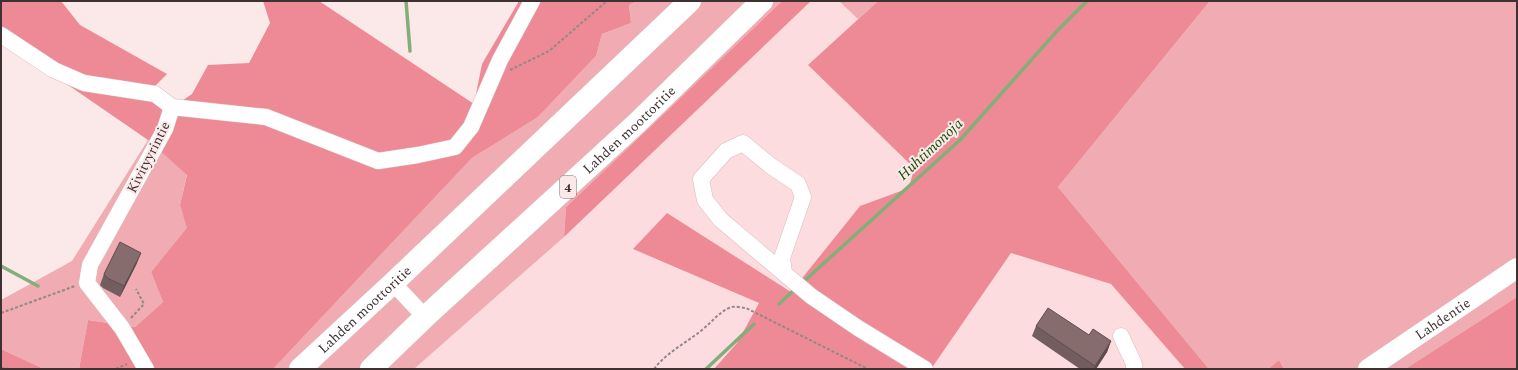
<svg xmlns="http://www.w3.org/2000/svg" width="1518" height="370" viewBox="0 0 1518 370" font-family="Spectral,serif">
<style>
.built{fill:#fcdcde}
.green{fill:#f0acb2}
.forest{fill:#ee8a95}
.lines{fill:none;stroke-linecap:round;stroke-linejoin:round}
.stream{stroke:#84ae79;stroke-width:3.5}
.minor-casing{stroke:#dbbdbf;stroke-width:17}
.major-casing{stroke:#dbbdbf;stroke-width:21}
.highway-casing{stroke:#dbbdbf;stroke-width:23}
.path{stroke:#958687;stroke-width:2;stroke-dasharray:3 2;stroke-linecap:butt}
.minor{stroke:#fff;stroke-width:16}
.major{stroke:#fff;stroke-width:20}
.highway{stroke:#fff;stroke-width:22}
.wall{fill:#745d5f}
.shaded-wall{fill:#5e4c4d}
.building{fill:#876c6e;stroke:#5e4c4d}
.labels{text-anchor:middle;stroke-width:4;stroke-linejoin:round;paint-order:stroke}
.shield{fill:#fbe8e9;stroke:#766869;stroke-width:1}
.shield-label{font-size:13px;font-weight:bold;fill:#3d3132}
.street-label{font-size:14px;fill:#3d3132;stroke:#fbe8e9}
.water-label{font-size:15px;font-style:italic;fill:#125102;stroke:#fbe8e9}
</style>
<rect width="100%" height="100%" fill="#fbe8e9"/>
<g class="built">
<path d="M811 1H839L858 19 808 65 914 168 909 188 860 206 791 293 667 213 633 249 759 303 737 343 714 369H414L564 237Z"/>
<path d="M1011 253 1111 284 1185 369H931Z"/>
</g>
<g class="green">
<path d="M637 1H782L566 207 564 237 414 369H273L472 158 538 117 596 56 602 34 631 23 629 5Z"/>
<path d="M839 1H878L858 19Z"/>
<path d="M1210 1H1517V297L1405 369H1284L1279 360 1268 369H1209L1058 187Z"/>
<path d="M148 140 187 174 180 205 188 228 151 272 163 302 135 327 88 320 79 369H44L1 349V300L72 261Z"/>
</g>
<g class="forest">
<path d="M1 1H61L80 25 167 74 154 87 173 107 192 94 208 65 249 63 270 23 263 1H319L474 104 482 64 519 1H637L629 5 631 23 602 34 596 56 538 117 472 158 273 369H79L88 320 135 327 163 302 151 272 187 228 180 205 187 175 148 140 71 87 1 43Z"/>
<path d="M782 1H811L564 237 566 207Z"/>
<path d="M878 1H1210L1058 187 1209 369H1185L1111 284 1011 253 931 369H714L737 343 759 303 633 249 667 213 791 292 860 206 909 188 914 168 808 65Z"/>
<path d="M1517 297V369H1405Z"/>
<path d="M1 349 44 369H46H1Z"/>
<path d="M1279 360 1284 369H1268Z"/>
</g>
<g class="lines">
<g class="stream">
<path d="M406 1 410 51"/>
<path d="M1 266 38 286"/>
<path d="M802 283 960 140 1057 31 1087 1"/>
<path d="M779 304 796 288"/>
<path d="M706 369 754 324"/>
</g>
<g class="minor-casing">
<g id="minor">
<path d="M1 35 54 70 84 83 155 94 172 107 165 129 90 265 87 283 122 328 146 369"/>
<path d="M172 107 266 117 378 161 418 155 455 147 471 127 500 60 532 1"/>
<path d="M784 273 782 258 803 197 798 184 771 166 743 143 726 151 701 179 705 200 721 220 811 296 858 328 925 369"/>
<path d="M393 283 425 317"/>
<path d="M1121 336 1134 364V369"/>
</g>
</g>
<g class="major-casing">
<g id="major">
<path id="s1" d="M1368 369 1517 268"/>
</g>
</g>
<g class="highway-casing">
<g id="highway">
<path id="s2" d="M300 369 393 283 690 1"/>
<path id="s3" d="M371 369 425 317 637 123 762 1"/>
</g>
</g>
<g class="path">
<path d="M510 70 549 51 607 1"/>
<path d="M1 313 75 286"/>
<path d="M131 318 144 304 136 289"/>
<path d="M1 368 10 369"/>
<path d="M116 369 127 364"/>
<path d="M654 369C667 352 686 343 702 330 712 322 719 312 731 307 736 306 742 308 746 308L868 369"/>
</g>
<use href="#minor" class="minor"/>
<use href="#major" class="major"/>
<use href="#highway" class="highway"/>
</g>
<g class="wall">
<path d="M137 263 120 297 103 288 100 285 104 274Z"/>
<path d="M1036 326 1089 335 1111 341 1107 352 1096 369H1080L1032 336Z"/>
</g>
<g class="shaded-wall">
<path d="M141 253 137 263 120 297 124 286Z"/>
<path d="M1111 341 1107 352 1096 369H1093L1095 366Z"/>
</g>
<g class="building">
<path d="M120 242 141 253 124 286 107 278 104 274Z"/>
<path d="M1048 308 1089 335 1093 329 1111 341 1095 366 1036 326Z"/>
</g>
<g class="labels">
<rect class="shield" x="560" y="176" width="16" height="22" rx="3"/>
<g class="shield-label">
<text x="568" y="192">4</text>
</g>
<g class="street-label">
<text dy="5" stroke="none"><textPath href="#s3" startOffset="352">Lahden moottoritie</textPath></text>
<text transform="translate(148 157) rotate(-63)" y="5">Kivityyrintie</text>
<text dy="5" stroke="none"><textPath href="#s2" startOffset="88">Lahden moottoritie</textPath></text>
<text dy="5" stroke="none"><textPath href="#s1" startOffset="90">Lahdentie</textPath></text>
</g>
<g class="water-label">
<text transform="translate(930 149) rotate(-43)" y="5">Huhtimonoja</text>
</g>
</g>
<rect width="1518" height="370" fill="none" stroke="#3d3132" stroke-width="4"/>
</svg>
